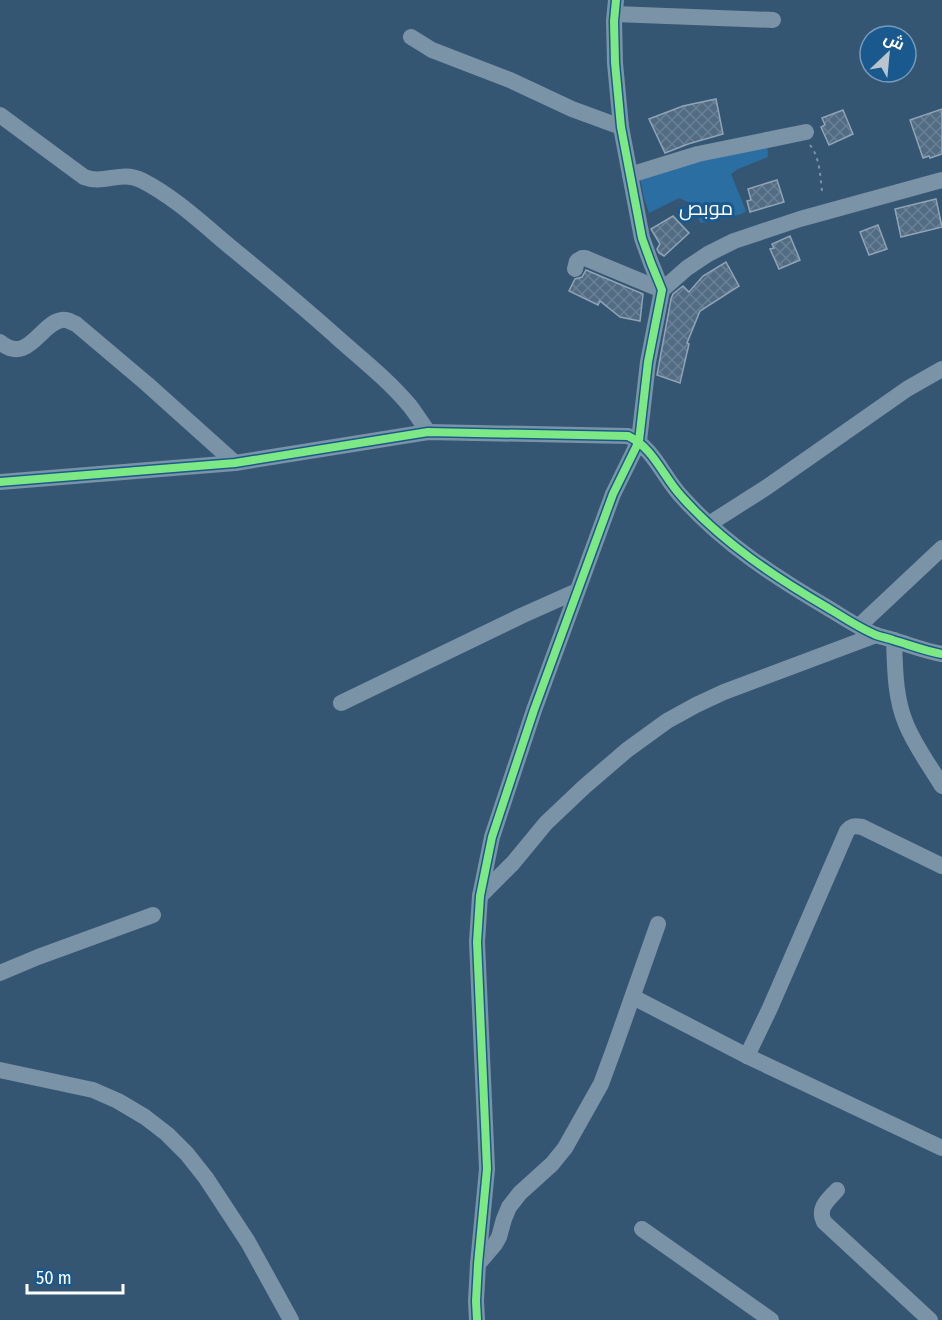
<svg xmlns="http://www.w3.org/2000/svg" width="942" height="1320" viewBox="0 0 942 1320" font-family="'Fira Sans Condensed',Cairo,sans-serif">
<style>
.garden{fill:#2b6ea2}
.building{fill:url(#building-cross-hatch);stroke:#90a4b5;stroke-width:1.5}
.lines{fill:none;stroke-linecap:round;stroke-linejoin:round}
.path{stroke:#7b93a7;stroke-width:2;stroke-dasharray:3 4.5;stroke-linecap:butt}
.minor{stroke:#7b93a7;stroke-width:16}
.cycleway-casing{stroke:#1a598d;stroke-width:11}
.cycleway{stroke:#7ce984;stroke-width:8}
.labels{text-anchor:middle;stroke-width:6;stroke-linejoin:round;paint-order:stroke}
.quarter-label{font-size:20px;fill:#fff;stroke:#1a598d}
</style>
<defs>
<pattern id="building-cross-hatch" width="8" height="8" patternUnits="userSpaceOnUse" patternTransform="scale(1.5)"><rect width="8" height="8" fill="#516c83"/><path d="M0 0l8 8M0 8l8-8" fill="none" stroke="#6b8296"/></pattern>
</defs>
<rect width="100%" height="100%" fill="#345673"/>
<path class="garden" d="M767 140 768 157 738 169 731 174 746 211 742 214 701 223 688 202 679 198 649 213 644 198 640 178Z"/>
<g class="building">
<path d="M716 99 723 134 688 144 665 153 649 119 683 106Z"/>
<path d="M942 109V154L930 158 929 156 923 158 910 120Z"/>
<path d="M843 110 853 134 829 145 821 127 825 125 822 118Z"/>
<path d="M777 180 784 202 750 212 747 201 751 200 748 189Z"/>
<path d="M936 199 942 227 901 237 895 209Z"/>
<path d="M673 216 689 233 664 256 659 253 657 249 660 244 651 229Z"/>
<path d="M878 225 887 249 869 255 860 232Z"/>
<path d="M790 236 800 260 779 269 770 249 774 248 772 244Z"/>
<path d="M726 262 739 286 700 311 687 343 689 344 680 383 657 375 671 299 673 294 683 286 689 292 703 276Z"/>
<path d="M586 270 643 294 640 321 620 317 600 301 598 305 569 291 575 279 582 277Z"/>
</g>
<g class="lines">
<path class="path" d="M810 145C820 158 820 175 822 191"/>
<g class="minor">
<path d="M615 14 773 20"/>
<path d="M411 37 432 50 510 80 572 109 621 127"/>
<path d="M0 115 84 177C104 185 121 170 141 180 177 198 208 229 239 254 273 282 307 310 340 340 364 361 389 381 410 406 416 414 422 423 428 432"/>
<path d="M630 175 698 154 806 132"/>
<path d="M575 269 577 261 582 258H585L662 290 687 268 708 254 734 241 800 219 942 180"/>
<path d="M0 342C28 366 41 322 62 320 67 319 71 322 76 324L147 384 235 463"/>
<path d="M0 482 235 463 428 432 628 436C654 448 663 477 682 497 723 543 775 577 828 608 843 617 859 628 876 635 881 637 888 638 893 640 910 645 925 651 942 654"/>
<path d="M709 524 767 487 907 389 942 369"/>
<path d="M859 626 942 548"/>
<path d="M894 640C895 669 895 698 906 724 915 746 930 766 942 786"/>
<path d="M341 703 521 616 577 591"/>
<path d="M480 896 513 863 546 823 584 787 627 750 667 721 696 705 724 692 876 635"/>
<path d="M0 973 38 957 153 915"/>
<path d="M633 997 747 1056 942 1148"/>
<path d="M747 1056 770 1008 847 831C852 825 855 826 862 827L942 866"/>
<path d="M0 1070 93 1090 118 1101 145 1117 167 1134 187 1154 206 1178 248 1242 291 1320"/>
<path d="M837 1190C828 1200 817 1208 824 1222L930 1320"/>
<path d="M642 1229 771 1320"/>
<path d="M478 1264 495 1244 499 1237 504 1219 509 1207 520 1193 552 1164 565 1148 601 1084 615 1046 658 924"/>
<path d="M477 1320 476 1301 478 1264 487 1169 477 942 480 896 492 837 534 710 613 494 639 441 648 362 662 290 651 263 642 238 621 127 615 63 614 21 616 0"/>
</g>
<g class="cycleway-casing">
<g id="cycleway">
<path d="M0 482 235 463 428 432 628 436C654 448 663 477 682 497 723 543 775 577 828 608 843 617 859 628 876 635 881 637 888 638 893 640 910 645 925 651 942 654"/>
<path d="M477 1320 476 1301 478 1264 487 1169 477 942 480 896 492 837 534 710 613 494 639 441 648 362 662 290 651 263 642 238 621 127 615 63 614 21 616 0"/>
</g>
</g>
<use href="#cycleway" class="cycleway"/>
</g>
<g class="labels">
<g class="quarter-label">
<text x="706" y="215">موبص</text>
</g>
</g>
<g transform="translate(888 54) rotate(26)"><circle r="28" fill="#1a598d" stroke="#769bbb" stroke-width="1.5"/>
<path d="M0-4.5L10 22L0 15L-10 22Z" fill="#b8c4ce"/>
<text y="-9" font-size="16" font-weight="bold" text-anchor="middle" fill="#ffffff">ش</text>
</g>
<path d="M27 1284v9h96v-9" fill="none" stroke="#ffffff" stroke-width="3"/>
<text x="36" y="1284" font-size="18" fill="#ffffff" stroke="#1a598d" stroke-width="4.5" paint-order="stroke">50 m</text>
</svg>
